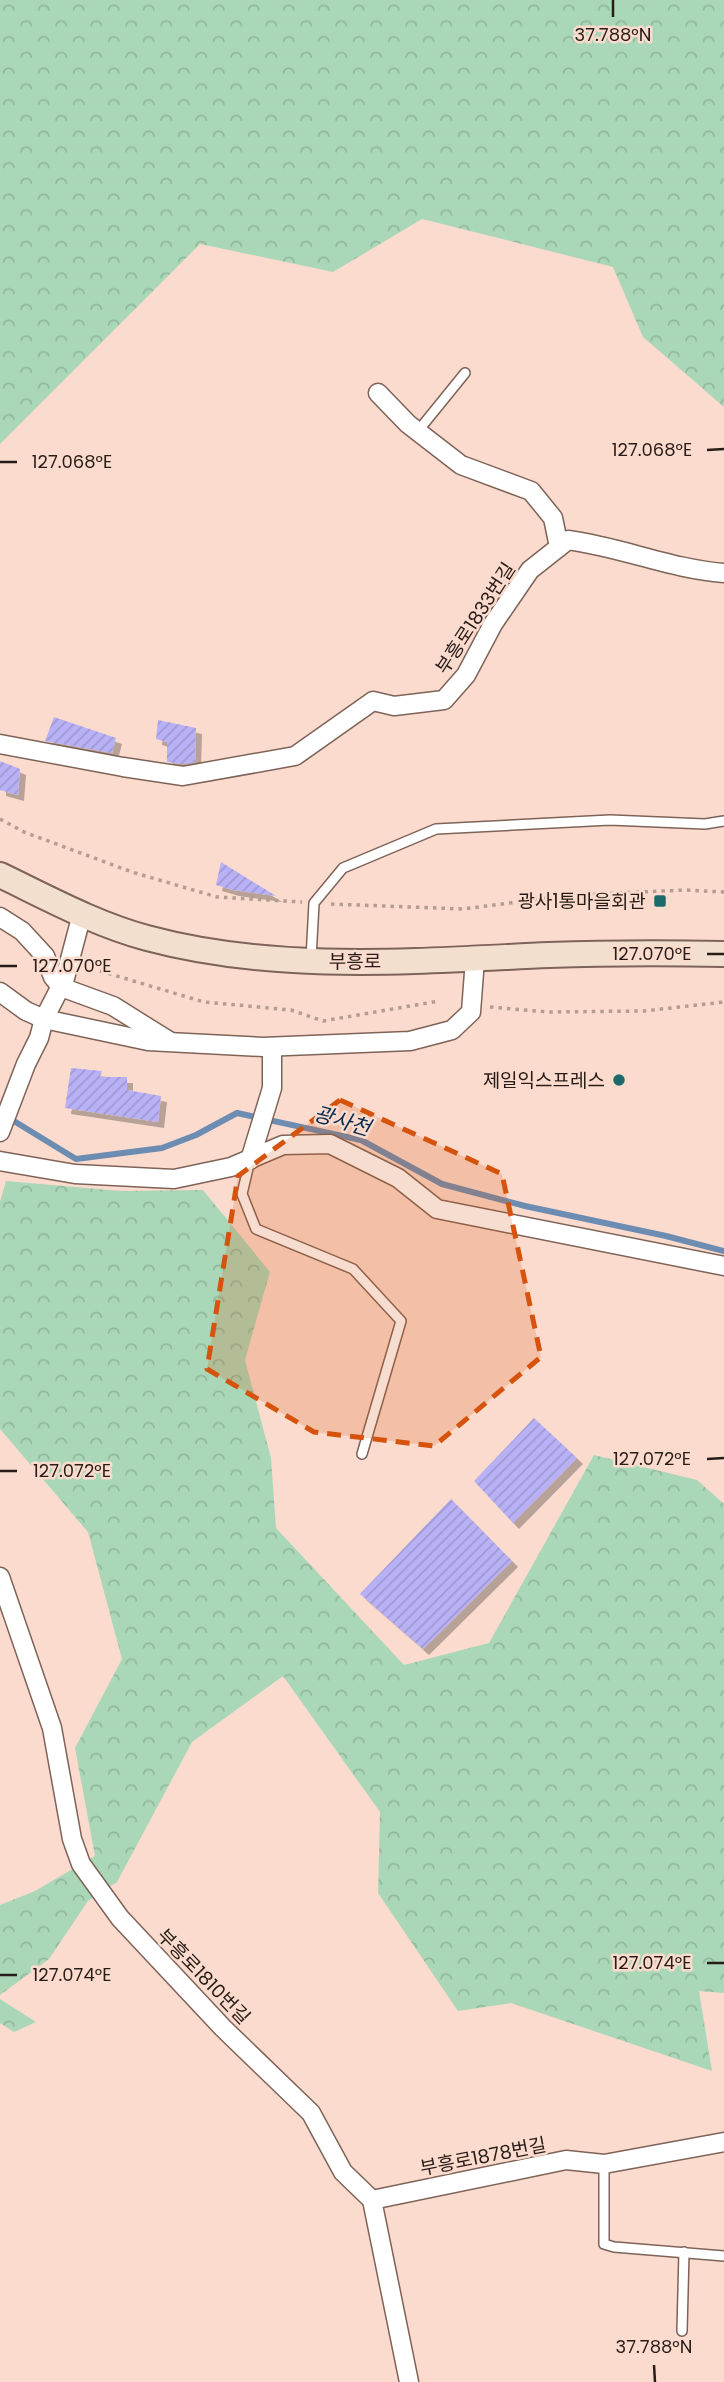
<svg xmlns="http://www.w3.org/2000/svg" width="724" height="2382" viewBox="0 0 724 2382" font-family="Poppins,'Noto Sans KR',sans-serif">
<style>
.forest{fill:url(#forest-crowns)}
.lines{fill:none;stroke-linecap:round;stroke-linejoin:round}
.stream{stroke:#6c8cb2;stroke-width:6}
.building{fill:url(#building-hatch);filter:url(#shadow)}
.service-casing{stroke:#7e6358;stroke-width:12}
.minor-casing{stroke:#7e6358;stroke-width:21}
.secondary-casing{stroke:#7e6358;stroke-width:28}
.path{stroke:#b59c91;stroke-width:3.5;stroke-dasharray:3.5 5;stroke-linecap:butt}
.service{stroke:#fff;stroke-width:9}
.minor{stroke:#fff;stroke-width:18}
.secondary{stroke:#f2dfcd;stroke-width:24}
.marked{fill:#d5530d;fill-opacity:0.2;stroke:#d5530d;stroke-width:5;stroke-dasharray:14 9;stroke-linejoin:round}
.ticks{fill:none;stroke:#271c17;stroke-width:2.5}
.poi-dot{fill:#1d6a6c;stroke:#fbdbce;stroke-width:2.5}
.labels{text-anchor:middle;stroke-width:5;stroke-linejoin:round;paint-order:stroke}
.street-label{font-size:19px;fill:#271c17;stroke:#fbdbce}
.poi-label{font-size:19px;fill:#271c17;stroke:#fbdbce;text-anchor:end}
.water-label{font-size:21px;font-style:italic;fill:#062c4f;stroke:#fbdbce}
.ticks-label{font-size:18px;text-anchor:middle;fill:#271c17;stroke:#fbdbce;stroke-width:5;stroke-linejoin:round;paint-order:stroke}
</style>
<defs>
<pattern id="forest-crowns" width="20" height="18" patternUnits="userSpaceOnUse" patternTransform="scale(1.75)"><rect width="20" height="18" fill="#aad7b7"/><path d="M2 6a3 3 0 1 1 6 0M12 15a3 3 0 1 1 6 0" fill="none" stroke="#92b89d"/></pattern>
<pattern id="building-hatch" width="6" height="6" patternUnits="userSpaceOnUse" patternTransform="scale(1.75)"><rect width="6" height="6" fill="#b8b1f6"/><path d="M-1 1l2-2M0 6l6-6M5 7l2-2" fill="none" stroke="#9e98d2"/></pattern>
<filter id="shadow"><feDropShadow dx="6" dy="6" stdDeviation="0" flood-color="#0004"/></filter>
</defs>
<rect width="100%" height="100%" fill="#fbdbce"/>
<g class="forest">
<path d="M0 0H724V407L643 337 613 267 422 219 333 272 200 244 0 444Z"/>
<path d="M6 1181 121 1191 203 1190 270 1272 245 1360 271 1458 276 1528 404 1665 489 1643 594 1455 697 1480 724 1504V1993L699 1991 712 2071 511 2003 458 2011 378 1893 380 1812 283 1676 192 1742 117 1882 88 1901 49 1959 0 1995V1905L35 1891 95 1856 75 1748 122 1659 88 1532 0 1429V1202Z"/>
<path d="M0 1999 36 2022 14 2032 0 2023Z"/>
</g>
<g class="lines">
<path class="stream" d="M9 1118 76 1159 162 1148 196 1135 237 1113 361 1140 442 1184 525 1206 666 1236 724 1251"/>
</g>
<g class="building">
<path d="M54 717 116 738 112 753 45 741Z"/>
<path d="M158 720 196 728 195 762 183 764 167 762V742L156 739Z"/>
<path d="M0 761 20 769 18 795 0 790Z"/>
<path d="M221 862 276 896 233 890 216 885Z"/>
<path d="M71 1068 102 1071 100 1077H127V1090L161 1096 158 1122 65 1108Z"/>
<path d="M534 1418 577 1458 513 1523 474 1481Z"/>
<path d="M451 1499 512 1561 423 1649 360 1594Z"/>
</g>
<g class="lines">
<g class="service-casing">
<g id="service">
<path d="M418 431 465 373"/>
<path d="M311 959 314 903 343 868 436 829 610 820 705 824 724 821"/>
<path d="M250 1160 242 1194 256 1229 353 1269 401 1321 362 1454"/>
<path d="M604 2164V2244L614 2247 724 2256"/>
<path d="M682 2331 684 2252"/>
</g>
</g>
<g class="minor-casing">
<g id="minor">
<path d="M378 393 408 424 461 465 531 491 553 518 559 547"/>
<path d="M0 744 123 767 183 776 295 756 373 701 394 706 444 700 466 675 493 624 530 570 568 540C621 547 671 569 724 573"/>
<path d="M0 917 22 931 45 956 53 977 61 987 113 1006 169 1041"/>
<path d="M0 992 26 1011 44 1019 148 1041 263 1047 410 1041 452 1030 471 1012 475 959"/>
<path d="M0 1132 26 1064 39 1038 44 1019 65 978 82 914"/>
<path d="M250 1160 272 1088V1047"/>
<path d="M0 1161 75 1174 174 1179 231 1167 283 1145 330 1144 398 1178 437 1209 724 1266"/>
<path d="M0 1577 52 1728 72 1839 81 1864 120 1918 223 2028 311 2113 343 2172 372 2200 409 2382"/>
<path d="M372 2200 566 2160 604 2164 724 2142"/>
</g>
</g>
<g class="secondary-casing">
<path id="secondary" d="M0 875C48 898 95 924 147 938 277 973 416 961 549 955 607 953 666 953 724 954"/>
</g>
<g class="path">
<path d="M0 819 24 832 132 872 217 897 302 902"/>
<path d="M331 904 463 909 572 895 685 890 724 892"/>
<path d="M100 971 204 1002 291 1010 323 1021 439 1001"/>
<path d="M490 1007 548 1012 644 1011 724 1002"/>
</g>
<use href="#service" class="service"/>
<use href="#minor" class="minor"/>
<use href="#secondary" class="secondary"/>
</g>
<path class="marked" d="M340 1100 502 1174 541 1357 434 1446 314 1432 207 1369 238 1176Z"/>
<path class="ticks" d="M613 0V17M707 450 724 449M0 462H17M707 954H724M0 966H17M707 1459 724 1458M0 1471H17M707 1963H724M0 1975H17M654 2365 655 2382"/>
<g class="poi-dot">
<rect x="653" y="894" width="14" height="14" rx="3.5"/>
<circle cx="619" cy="1080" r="7"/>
</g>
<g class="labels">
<g class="street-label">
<text transform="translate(475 618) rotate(-57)" y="7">부흥로1833번길</text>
<text x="355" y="968">부흥로</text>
<text transform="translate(204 1976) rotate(46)" y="7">부흥로1810번길</text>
<text transform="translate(483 2156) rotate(-11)" y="7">부흥로1878번길</text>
</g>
<g class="poi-label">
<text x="646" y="908">광사1통마을회관</text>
<text x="605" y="1087">제일익스프레스</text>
</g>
<g class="water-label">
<text transform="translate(342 1121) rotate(16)" y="7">광사천</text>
</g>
</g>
<g class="ticks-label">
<text x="613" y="41">37.788°N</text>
<text x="652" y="456">127.068°E</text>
<text x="72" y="468">127.068°E</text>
<text x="652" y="960">127.070°E</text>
<text x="72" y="972">127.070°E</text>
<text x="652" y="1465">127.072°E</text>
<text x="72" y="1477">127.072°E</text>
<text x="652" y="1969">127.074°E</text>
<text x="72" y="1981">127.074°E</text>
<text x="654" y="2353">37.788°N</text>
</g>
</svg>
